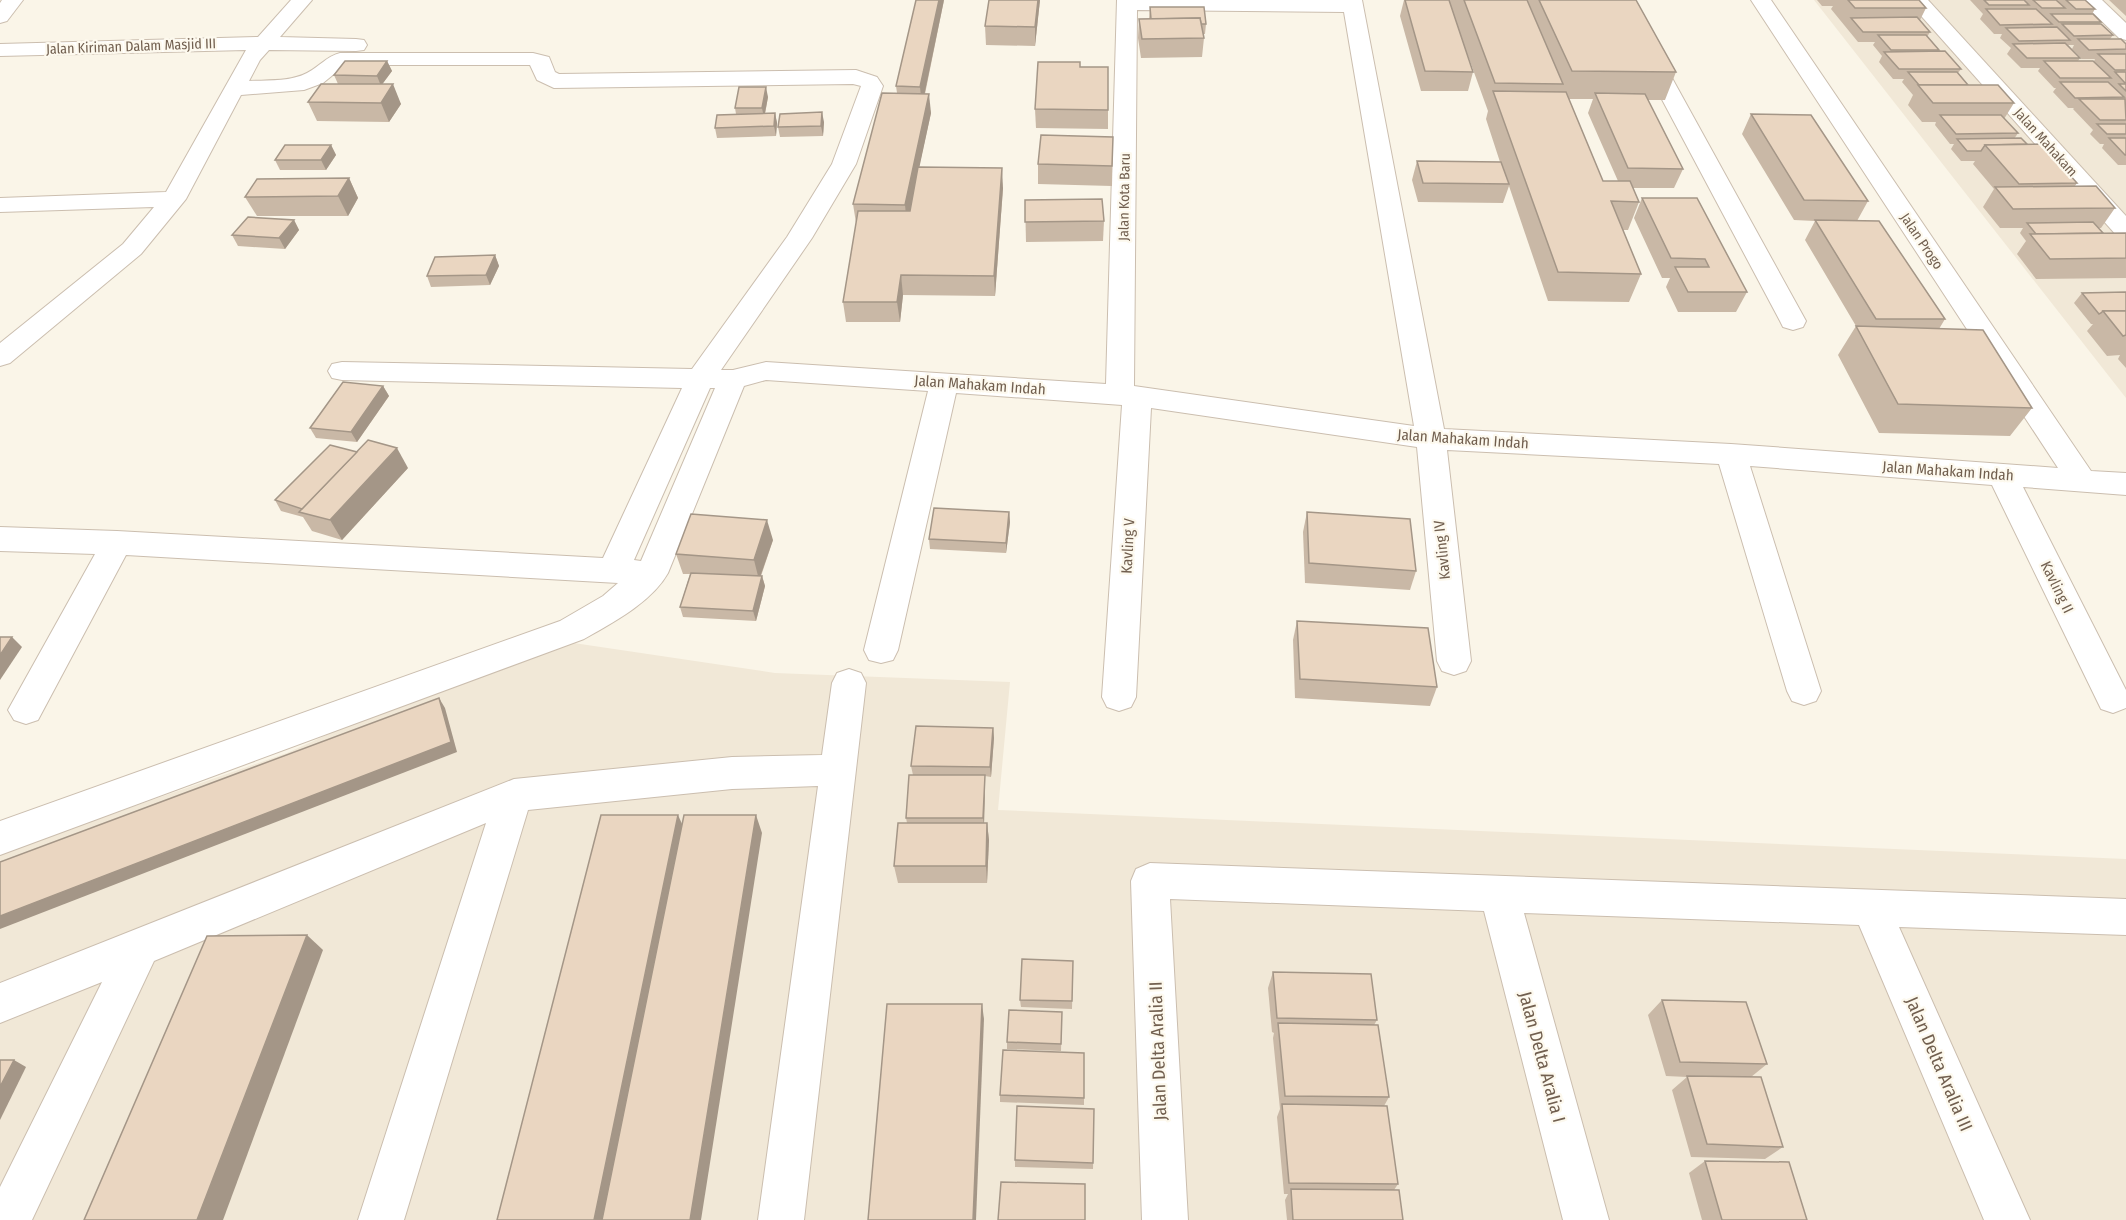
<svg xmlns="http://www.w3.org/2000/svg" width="2126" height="1220" viewBox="0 0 2126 1220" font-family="'Fira Sans Condensed',sans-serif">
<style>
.residential{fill:#f1e8d7}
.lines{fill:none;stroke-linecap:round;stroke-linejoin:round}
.minor-casing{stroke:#cbbeaf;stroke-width:2}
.minor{fill:#fff;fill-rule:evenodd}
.wall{fill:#c9b8a6;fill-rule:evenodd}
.shaded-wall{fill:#a49687}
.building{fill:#ead6c1;stroke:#a49687;stroke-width:1.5}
.labels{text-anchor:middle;stroke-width:4.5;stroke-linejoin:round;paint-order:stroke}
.far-street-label{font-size:14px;fill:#715f4f;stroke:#fdf9ee}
.street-label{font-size:15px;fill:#715f4f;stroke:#fdf9ee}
.near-street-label{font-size:18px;fill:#715f4f;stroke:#fdf9ee}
</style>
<rect width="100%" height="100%" fill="#faf5e8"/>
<g class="residential">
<path d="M1814 0H2126V398Z"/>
<path d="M540 638 775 673 1010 682 998 810 2126 859V1220H0V853L287 753Z"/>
</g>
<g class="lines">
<g class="minor-casing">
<g id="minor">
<path d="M2 0H23L7 21 0 23V3Z"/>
<path d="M291 0H312L280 37 356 39 364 40 367 45 364 50 356 51 269 50 260 60 249 81C267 80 290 82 307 73 319 67 327 56 340 53H533L549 57 555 72 559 74 856 70 877 77 883 86 856 164 812 238 721 370H733L766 362 1106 384 1117 0H1362L1444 429 1731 444 2058 468 1751 0H1771L2091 471 2126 473V495L2023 487 2126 690V708L2113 713 2101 709 1992 485 1750 466 1821 691 1816 701 1804 705 1792 701 1787 691 1719 464 1447 450 1471 661 1466 671 1454 675 1442 671 1437 661 1417 447 1151 408 1136 697 1131 707 1119 711 1107 707 1102 697 1122 405 956 393 898 650 893 660 881 663 869 660 864 650 928 391 766 380 744 386 668 573C652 602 612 623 584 639L0 855V821L560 621 603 596 618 583 126 555 38 720 26 724 14 720 8 710 95 554 0 551V527L117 531 603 558 682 388 342 380 332 378 328 371 332 364 342 362 692 369 787 237 832 164 861 86 853 84 554 88 537 80 530 65H345L323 83 304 90 241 95 186 199 141 254 10 363 0 366V343L123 244 154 207 0 212V198L166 192 246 50 0 56V44L258 37ZM1137 10 1344 12 1414 426 1134 386ZM710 388H715L641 561 634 560Z"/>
<path d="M1609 0H1629L1806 321 1803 327 1793 330 1783 327 1780 321Z"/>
<path d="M1907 0H1928L2126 216V239L2117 236Z"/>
<path d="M2080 0H2102L2126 23V40L2119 38Z"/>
<path d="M849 669 861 673 866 683 804 1220H758L818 786 732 789 528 810 404 1220H358L486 823 154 961 32 1220H0V1187L102 982 0 1023V983L514 779 732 757 822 755 832 683 837 673Z"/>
<path d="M1150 863 2126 899V935L1899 927 2030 1220H1984L1859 925 1524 913 1609 1220H1563L1484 911 1170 899 1188 1220H1142L1131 881 1136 869Z"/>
</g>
</g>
<use href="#minor" class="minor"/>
</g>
<g class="wall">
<path d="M944 0 925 94 931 113 919 167 1003 188 995 296 903 295 900 322H846L843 302 856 223 853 204 897 93 896 86Z"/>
<path d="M989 0H1040L1035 46 986 45 985 26Z"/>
<path d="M1404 0H1636L1676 72 1665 100H1647L1683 169 1674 188H1633L1639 202 1628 230H1623L1641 274 1629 302 1548 301 1509 186 1503 203 1418 202 1412 180 1417 161 1500 162 1486 119 1488 111 1467 53 1473 72 1468 91H1421L1400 16ZM1569 99H1593L1588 113 1618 181H1603Z"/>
<path d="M1817 0H1919L1926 8 1920 20 1930 32 1927 37 1939 50V51L1961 69 1958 73 1968 85 2014 103 2004 119 2018 133 2014 139 2027 144 2077 183 2075 186 2115 208 2101 228H2098L2104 233H2126V278L2036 279 2017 254 2026 241 2020 233 2023 228H2000L1983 207 1994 189 1973 164 1975 161H1961L1951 149 1954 144H1950L1935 125 1936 122H1922L1908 105 1913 95 1902 82 1904 79H1893L1879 62 1882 56 1873 45 1875 42H1858L1831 9 1833 6H1822Z"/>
<path d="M1970 0H2085L2095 9 2092 14 2101 22 2100 24 2113 35 2110 39 2126 44V165H2118L2102 148 2104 144H2100L2090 134 2093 130 2073 109 2074 108H2068L2053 92 2056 88H2054L2038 71 2040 68H2021L2007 54 2011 48 2000 38 2002 34H1994L1980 19 1983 14ZM2068 45H2074L2072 49 2082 59H2095L2094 61H2078L2080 58Z"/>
<path d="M2109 0H2126V16Z"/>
<path d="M1150 7 1206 24 1205 34H1203L1204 38 1202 57 1141 58 1138 38 1139 19H1149Z"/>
<path d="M387 61 392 71 382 84 401 104 389 122 317 121 308 102 338 84 334 75Z"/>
<path d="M1080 67 1108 110V129L1036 128 1035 109Z"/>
<path d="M768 97 765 114 775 113 777 123 776 136 717 138 715 128 736 114 735 108Z"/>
<path d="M1751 114 1868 201 1857 221 1945 319 1939 329 2032 408 2010 436 1879 433 1838 355 1856 326 1805 240 1815 221 1794 220 1742 134Z"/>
<path d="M824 122 823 136 780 137 778 127Z"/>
<path d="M1113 137 1112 186 1038 184V164Z"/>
<path d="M331 145 336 155 326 170H280L275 160Z"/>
<path d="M349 178 358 198 348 216H257L245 197Z"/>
<path d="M1642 198 1747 292 1736 312H1678L1666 287 1670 278H1662L1634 218Z"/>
<path d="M1025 200 1104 221 1103 241 1026 242Z"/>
<path d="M294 220 299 230 285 249 238 246 232 235Z"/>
<path d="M495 255 499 266 490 285 431 287 427 276Z"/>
<path d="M2126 292V368L2118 359 2120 355 2107 356 2087 331 2093 324H2091L2074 303 2082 293Z"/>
<path d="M383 386 389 396 357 442 316 438 310 428Z"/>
<path d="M408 468 342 540 312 531 303 517 281 511 275 500Z"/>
<path d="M1009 512 1010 522 1006 553 930 549 929 539Z"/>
<path d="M1307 512 1416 571 1410 590 1305 583 1303 532Z"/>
<path d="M773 540 761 576H762L765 586 756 621 683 617 680 607 690 574H683L676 554Z"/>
<path d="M1297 621 1437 687 1430 706 1295 698 1293 640Z"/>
<path d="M993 728 994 738 991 777 985 776V784L984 823H987L989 840 987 883H898L894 866 907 823 906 818 913 775 911 766Z"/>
<path d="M1073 961 1072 1009 1021 1007 1020 1000Z"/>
<path d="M1273 972 1377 1020 1374 1025 1389 1097 1384 1106 1398 1184 1394 1190 1403 1220H1287L1285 1200 1288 1194H1284L1277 1117 1280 1109 1273 1038 1274 1033 1272 1032 1268 988Z"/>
<path d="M1662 1000 1767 1064 1751 1077 1783 1147 1765 1159 1691 1157 1672 1090 1687 1077 1666 1076 1648 1015Z"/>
<path d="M1062 1012 1061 1051 1007 1049V1042Z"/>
<path d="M1084 1053V1105L1000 1102V1095Z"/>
<path d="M1094 1109 1093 1169 1015 1167V1160Z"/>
<path d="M1705 1161 1807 1220H1702L1689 1173Z"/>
</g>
<g class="shaded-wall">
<path d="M939 0H944L922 106 920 87Z"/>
<path d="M1038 0H1040L1035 46V27Z"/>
<path d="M387 61 392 71 381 86 377 76Z"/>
<path d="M393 84 401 104 389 122 381 103Z"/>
<path d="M766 87 768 97 764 118 762 108Z"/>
<path d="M929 94 931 113 907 225 905 205Z"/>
<path d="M822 112 824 122 823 136 821 126Z"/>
<path d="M775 113 777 123 776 136 774 126Z"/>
<path d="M331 145 336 155 326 170 321 160Z"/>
<path d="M1002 168 1003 188 995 296 994 276Z"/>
<path d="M349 178 358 198 348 216 338 196Z"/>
<path d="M294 220 299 230 285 249 279 238Z"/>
<path d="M495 255 499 266 490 285 486 275Z"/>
<path d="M901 275 903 295 900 322 897 302Z"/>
<path d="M383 386 389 396 357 442 351 432Z"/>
<path d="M397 448 408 468 342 540 330 520Z"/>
<path d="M1009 512 1010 522 1006 553V543Z"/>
<path d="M767 520 773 540 759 580 754 560Z"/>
<path d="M762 576 765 586 756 621 753 611Z"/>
<path d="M12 637 22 647 0 680V655Z"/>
<path d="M439 698 445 708 457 752 0 929V916Z"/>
<path d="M993 728 994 738 991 777 990 767Z"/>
<path d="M985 775V784L984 827 983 818Z"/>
<path d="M678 815 686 833 608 1220H594Z"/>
<path d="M756 815 762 833 701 1220H690Z"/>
<path d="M987 823 989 840 987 883 986 866Z"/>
<path d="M307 935 323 950 223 1220H197Z"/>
<path d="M982 1004 984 1019 976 1220H973Z"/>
<path d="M14 1060 26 1067 0 1120V1087Z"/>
</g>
<g class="building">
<path d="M916 0H939L920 87 896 86Z"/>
<path d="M989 0H1038L1035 27 985 26Z"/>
<path d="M1405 0H1449L1473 72 1425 71Z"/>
<path d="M1464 0H1527L1563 84 1495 83Z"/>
<path d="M1539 0H1636L1676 72 1572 71Z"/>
<path d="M1848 0H1919L1926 8H1855Z"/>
<path d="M1984 0H2024L2029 5H1989Z"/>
<path d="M2033 0H2056L2065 8H2042Z"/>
<path d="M2066 0H2085L2095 9H2076Z"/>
<path d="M1150 7H1204L1206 24H1201L1200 18 1151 19Z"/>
<path d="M1986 9H2036L2052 24 2000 25Z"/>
<path d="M2051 14H2093L2101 22H2059Z"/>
<path d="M1917 17 1930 32H1863L1851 18Z"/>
<path d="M1200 18 1204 38 1142 39 1139 19Z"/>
<path d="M2062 24H2101L2113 35 2074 36Z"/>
<path d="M2057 27 2070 40 2019 41 2006 28Z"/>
<path d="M1878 35H1926L1939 50H1891Z"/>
<path d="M2078 39H2121L2126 44V49L2089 50Z"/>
<path d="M2065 43 2080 58H2027L2013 44Z"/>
<path d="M1945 51 1961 69H1899L1884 52Z"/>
<path d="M2098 54H2126V70H2115Z"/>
<path d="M345 61H387L377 76 334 75Z"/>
<path d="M2044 61H2093L2111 78H2060Z"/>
<path d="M1038 62H1080V67H1108V110L1035 109Z"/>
<path d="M1908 72H1957L1968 85H1919Z"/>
<path d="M2115 72H2126V83H2125Z"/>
<path d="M2060 82H2108L2124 97 2075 98Z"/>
<path d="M321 84H393L381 103 308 102Z"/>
<path d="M2119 84H2126V91Z"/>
<path d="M1918 85H1998L2014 103H1933Z"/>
<path d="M739 87H766L762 108H735Z"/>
<path d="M1493 91 1566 92 1603 181H1630L1639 202 1611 201 1641 274 1558 272Z"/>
<path d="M882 93 929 94 905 205 853 204Z"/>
<path d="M1595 93 1645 94 1683 169 1628 168Z"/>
<path d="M2079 99H2125L2126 120H2100Z"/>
<path d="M822 112 821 126 778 127 780 114Z"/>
<path d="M775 113 774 126 715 128 717 115Z"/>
<path d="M1751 114 1811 115 1868 201 1804 200Z"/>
<path d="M1940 115H2001L2018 133 1956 134Z"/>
<path d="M2097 124H2126V134H2107Z"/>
<path d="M1041 135 1113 137 1112 166 1038 164Z"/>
<path d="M2021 138 2027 144 1985 145 1981 151H1967L1957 139Z"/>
<path d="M2109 138H2126V155H2125Z"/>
<path d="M2042 144 2077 183 2019 184 1985 145Z"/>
<path d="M285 145H331L321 160H275Z"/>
<path d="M1417 161 1501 162 1509 184 1423 183Z"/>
<path d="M918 167 1002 168 994 276 901 275 897 302H843L858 211H910Z"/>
<path d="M349 178 338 196 245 197 257 179Z"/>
<path d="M2096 186 2115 208 2013 209 1995 187Z"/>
<path d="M1642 198H1697L1747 292H1688L1675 267H1709L1705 259 1671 258Z"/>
<path d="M1102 199 1104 221 1025 222V200Z"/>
<path d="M248 217 294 220 279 238 232 235Z"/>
<path d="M1815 220 1879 221 1945 319H1876Z"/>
<path d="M2093 222 2103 233 2036 234 2027 223Z"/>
<path d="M2126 233V258L2050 259 2030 234Z"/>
<path d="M495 255 486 275 427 276 435 257Z"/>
<path d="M2126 292V311H2103L2101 313 2099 314 2082 293Z"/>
<path d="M2103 311H2126V335L2123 336Z"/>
<path d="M1856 326 1983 330 2032 408 1898 404Z"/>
<path d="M343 382 383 386 351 432 310 428Z"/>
<path d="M368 440 397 448 330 520 299 512Z"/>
<path d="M330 445 357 452 302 509 275 500Z"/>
<path d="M934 508 1009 512 1006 543 929 539Z"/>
<path d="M1307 512 1410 519 1416 571 1309 563Z"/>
<path d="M691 514 767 520 754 560 676 554Z"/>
<path d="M691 573 762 576 753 611 680 607Z"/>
<path d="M1297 621 1428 628 1437 687 1300 679Z"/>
<path d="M0 637H12L0 655Z"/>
<path d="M439 698 451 742 0 916V862Z"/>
<path d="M916 726 993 728 990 767 911 766Z"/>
<path d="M909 775H985L983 818H906Z"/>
<path d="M601 815H678L594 1220H497Z"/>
<path d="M684 815H756L690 1220H602Z"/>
<path d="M898 823H987L986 866H894Z"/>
<path d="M307 935 197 1220H84L207 936Z"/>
<path d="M1022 959 1073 961 1072 1001 1020 1000Z"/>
<path d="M1273 972 1371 974 1377 1020 1277 1018Z"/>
<path d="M1662 1000 1746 1002 1767 1064 1680 1062Z"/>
<path d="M887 1004H982L973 1220H868Z"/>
<path d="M1009 1010 1062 1012 1061 1044 1007 1042Z"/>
<path d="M1278 1023 1378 1025 1389 1097 1285 1096Z"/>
<path d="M1003 1050 1084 1053V1098L1000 1095Z"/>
<path d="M0 1060H14L0 1087Z"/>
<path d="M1687 1076 1761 1077 1783 1147 1707 1144Z"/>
<path d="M1282 1104 1387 1106 1398 1184 1289 1183Z"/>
<path d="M1017 1106 1094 1109 1093 1163 1015 1160Z"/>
<path d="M1705 1161 1789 1162 1807 1220H1722Z"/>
<path d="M1001 1182 1085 1184V1220H998Z"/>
<path d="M1291 1189 1399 1190 1403 1220H1293Z"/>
</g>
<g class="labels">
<g class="far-street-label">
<text transform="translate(131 46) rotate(-2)" y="5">Jalan Kiriman Dalam Masjid III</text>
<text transform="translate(2046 142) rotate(48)" y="5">Jalan Mahakam</text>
<text transform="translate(1124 197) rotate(-89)" y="5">Jalan Kota Baru</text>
<text transform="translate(1922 241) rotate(56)" y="5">Jalan Progo</text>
</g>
<g class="street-label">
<text transform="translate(980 385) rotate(4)" y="5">Jalan Mahakam Indah</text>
<text transform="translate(1463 439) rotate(4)" y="5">Jalan Mahakam Indah</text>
<text transform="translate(1948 471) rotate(4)" y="5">Jalan Mahakam Indah</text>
<text transform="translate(1128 546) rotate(-87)" y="5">Kavling V</text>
<text transform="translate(1442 550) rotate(-96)" y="5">Kavling IV</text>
<text transform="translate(2057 587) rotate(64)" y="5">Kavling II</text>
</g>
<g class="near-street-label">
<text transform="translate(1158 1051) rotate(-92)" y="6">Jalan Delta Aralia II</text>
<text transform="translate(1542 1057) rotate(75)" y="6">Jalan Delta Aralia I</text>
<text transform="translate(1939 1064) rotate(67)" y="6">Jalan Delta Aralia III</text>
</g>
</g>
</svg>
